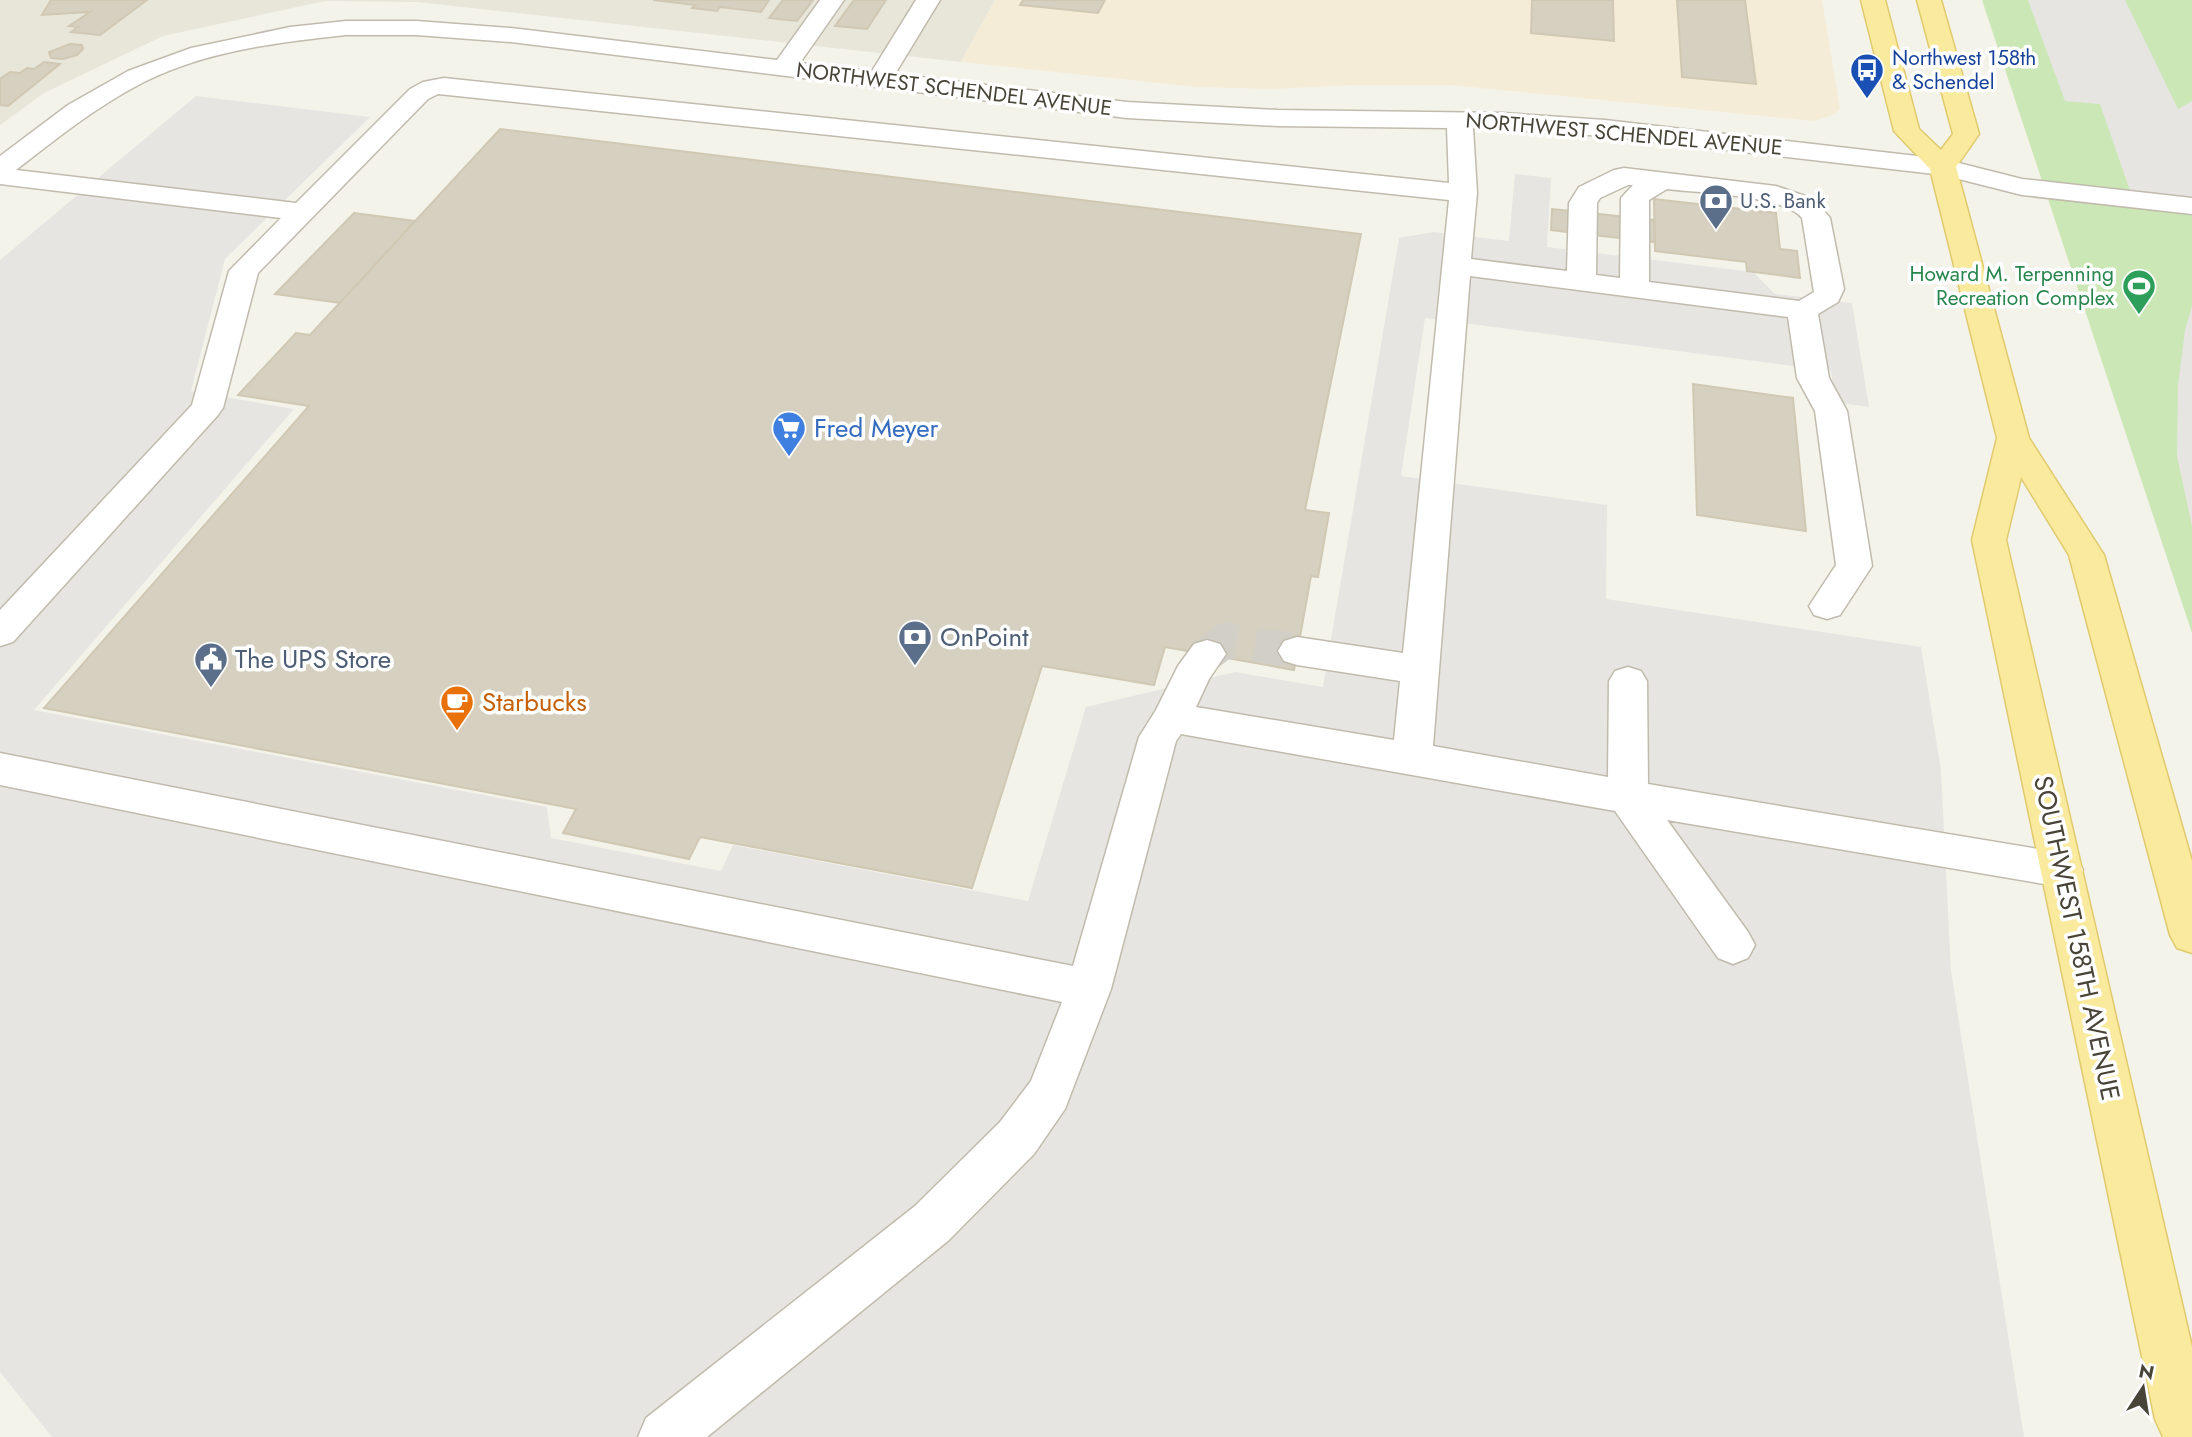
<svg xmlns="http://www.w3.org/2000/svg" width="2192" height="1437" viewBox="0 0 2192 1437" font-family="Jost,sans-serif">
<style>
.residential{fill:#e8e5d9}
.commercial{fill:#f5ecd7}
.green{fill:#cbe7b5}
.parking{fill:#e6e5e2}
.building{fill:#d6d0c0;stroke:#d0c8b3;stroke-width:2}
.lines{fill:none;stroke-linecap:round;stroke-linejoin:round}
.minor-tunnel{stroke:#d2d0c6;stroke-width:35;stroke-dasharray:35 18;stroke-linecap:butt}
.minor-casing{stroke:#c0bbad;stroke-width:3}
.major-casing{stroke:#e0ca6d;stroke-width:3}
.minor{fill:#fff;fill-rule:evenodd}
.major{fill:#faea9d;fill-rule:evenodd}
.labels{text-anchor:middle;stroke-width:7;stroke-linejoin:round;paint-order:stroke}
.far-transit-label{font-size:21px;fill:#164399;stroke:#fff;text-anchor:start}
.far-street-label{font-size:21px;fill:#484438;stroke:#fff}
.far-service-label{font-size:21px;fill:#4e5e75;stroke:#fff;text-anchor:start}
.far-leisure-label{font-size:21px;fill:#27864d;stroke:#fff;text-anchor:end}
.shop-label{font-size:26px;fill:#366cbe;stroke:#fff;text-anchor:start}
.service-label{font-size:26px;fill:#4e5e75;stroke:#fff;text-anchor:start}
.food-label{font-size:26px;fill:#c56008;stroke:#fff;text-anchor:start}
.street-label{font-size:26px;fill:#484438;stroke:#fff}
</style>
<rect width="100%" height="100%" fill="#f4f3ea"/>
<path class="residential" d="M0 0H995L961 62 417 2 325 1 163 36 44 93 0 125Z"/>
<path class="commercial" d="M995 0H1822L1840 109 1834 115 1812 121 1450 85H1355L1272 89 1196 87 961 62Z"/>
<path class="green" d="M1982 0H2192V633Z"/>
<g class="parking">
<path d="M2028 0H2125L2178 109 2192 101V212L2135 205 2100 104 2065 101Z"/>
<path d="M196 96 370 117 225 259 191 391 294 409 34 710 547 807 551 838 721 871 733 845 1028 901 1086 707 1235 672 1323 687 1399 238 1434 232 1509 241 1515 174 1551 178 1547 247 1753 272 1775 294 1852 303 1869 407 1835 402 1831 371 1425 318 1401 476 1607 505 1606 599 1921 647 1941 770 1951 971 2024 1437H52L0 1372V260Z"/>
<path d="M2192 306V526L2177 456 2178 385 2185 330Z"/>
</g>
<g class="building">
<path d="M51 0H147L100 35 71 32 78 27 69 26 90 12 42 15Z"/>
<path d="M653 0H769L761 12 720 7 717 11 692 8 695 5Z"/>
<path d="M783 0H813L797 21 769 18Z"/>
<path d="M854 0H886L867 29 835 26Z"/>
<path d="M1023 0H1105L1098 13 1020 5Z"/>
<path d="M1532 0H1613L1614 41 1531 33Z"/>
<path d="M1677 0H1745L1756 84 1682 77Z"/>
<path d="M70 44 82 45 83 49 77 55 63 59 51 58 49 52Z"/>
<path d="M44 62 60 64 8 106 0 105V79L10 72 20 73 27 68 34 69Z"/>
<path d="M500 129 1361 234 1305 510 1329 513 1318 577 1311 576 1294 670 1165 647 1154 685 1042 666 972 888 700 837 689 859 563 833 576 809 44 708 309 406 238 395 296 333 310 335Z"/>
<path d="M1654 199 1776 213 1780 249 1797 251 1800 278 1747 271 1746 262 1655 251Z"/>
<path d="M1552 209 1654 220 1655 242 1551 230Z"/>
<path d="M354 213 415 221 340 303 275 294Z"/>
<path d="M1693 384 1793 398 1806 531 1697 515Z"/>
</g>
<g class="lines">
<path class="minor-tunnel" d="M1207 654 1226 640 1297 651"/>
<g class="minor-casing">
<path id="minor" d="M820 0H844L800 63 872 71 916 0H940L895 74 1127 102 1278 110 1503 113 1605 120 1943 159 2022 179 2192 198V214L2022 195 1943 175 1605 136 1473 128 1477 193 1471 259 1567 271 1569 203 1579 187 1614 170 1624 168 1776 186 1814 199 1830 218 1844 289 1838 302 1818 314 1829 378 1847 411 1872 566 1840 615 1827 619 1814 615 1809 606 1836 565 1815 411 1797 378 1788 317 1470 276 1433 746 1608 777 1609 681 1615 671 1628 667 1641 671 1647 681 1648 784 2062 853 2077 858 2083 870 2077 882 2062 887 1667 820 1748 932 1755 945 1748 958 1733 964 1718 958 1615 811 1181 734 1176 741 1111 989 1065 1109 1034 1154 949 1240 707 1437H638L646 1418 915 1206 1000 1122 1031 1081 1062 1002 0 785V753L1073 966 1139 737 1156 710 1178 666 1194 644 1207 640 1220 644 1226 654 1209 679 1196 707 1394 740 1400 681 1297 665 1284 661 1278 651 1284 641 1297 637 1403 653 1449 200 438 94 428 99 258 273 223 408 218 415 13 642 0 646V610L192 405 229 271 281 218 0 184V156L68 105 128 71 191 48 290 27 346 21H416L511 28 777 60ZM346 35H416L511 42 1127 118 1278 126 1447 128 1449 183 444 78 423 82 410 89 296 203 16 170C57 138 97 106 144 82 205 51 279 42 346 35ZM1628 185H1633L1621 198 1620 278 1596 275 1597 203 1600 198ZM1667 189C1698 193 1784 195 1802 218L1814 292 1799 301 1649 282V200Z"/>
</g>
<g class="major-casing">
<path id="major" d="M1861 0H1885L1919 129 1941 150 1953 134 1917 0H1941L1979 134 1956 167 2029 438 2104 555 2192 861V953L2177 948 2170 935 2069 555 2021 477 2006 540 2192 1347V1437H2163L2155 1419 1972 540 1997 438 1930 169 1894 131Z"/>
</g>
<use href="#minor" class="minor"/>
<use href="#major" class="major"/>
</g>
<defs>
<g id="bus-pin" transform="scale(1.75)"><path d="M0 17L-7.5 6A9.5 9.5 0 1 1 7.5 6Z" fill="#1a4fb4" stroke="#fff"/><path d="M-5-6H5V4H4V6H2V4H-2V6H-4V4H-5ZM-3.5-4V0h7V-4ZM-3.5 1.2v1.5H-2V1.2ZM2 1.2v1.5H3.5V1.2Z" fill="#fff"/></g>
<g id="bank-pin" transform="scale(1.75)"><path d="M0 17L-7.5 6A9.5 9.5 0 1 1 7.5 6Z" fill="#5c6f8a" stroke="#fff"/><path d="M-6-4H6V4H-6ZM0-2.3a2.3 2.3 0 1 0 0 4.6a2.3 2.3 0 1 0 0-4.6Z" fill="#fff"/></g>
<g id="stadium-pin" transform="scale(1.75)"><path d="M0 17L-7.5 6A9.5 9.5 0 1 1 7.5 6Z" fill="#2e9e5b" stroke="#fff"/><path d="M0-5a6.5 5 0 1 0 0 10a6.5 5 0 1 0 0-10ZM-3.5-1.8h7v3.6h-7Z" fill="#fff"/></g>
<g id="supermarket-pin" transform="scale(1.75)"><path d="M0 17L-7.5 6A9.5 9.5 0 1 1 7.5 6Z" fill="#3f7fe0" stroke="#fff"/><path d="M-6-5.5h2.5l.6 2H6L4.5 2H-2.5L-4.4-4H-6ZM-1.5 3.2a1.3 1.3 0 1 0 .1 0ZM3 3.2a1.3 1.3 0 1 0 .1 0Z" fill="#fff"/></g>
<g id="civic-pin" transform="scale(1.75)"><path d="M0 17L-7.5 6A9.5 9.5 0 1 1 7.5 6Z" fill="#5c6f8a" stroke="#fff"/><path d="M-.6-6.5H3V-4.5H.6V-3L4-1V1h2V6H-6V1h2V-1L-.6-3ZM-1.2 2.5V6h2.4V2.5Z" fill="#fff"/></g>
<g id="cafe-pin" transform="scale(1.75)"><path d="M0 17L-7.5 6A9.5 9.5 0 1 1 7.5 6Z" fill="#e8710a" stroke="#fff"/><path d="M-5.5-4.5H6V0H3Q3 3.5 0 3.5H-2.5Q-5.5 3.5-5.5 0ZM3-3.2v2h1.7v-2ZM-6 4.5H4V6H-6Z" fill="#fff"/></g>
</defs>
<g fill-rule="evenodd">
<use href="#bus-pin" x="1867" y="70"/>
<use href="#bank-pin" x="1716" y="201"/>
<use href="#stadium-pin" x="2139" y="286"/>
<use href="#supermarket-pin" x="789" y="428"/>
<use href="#bank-pin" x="915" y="637"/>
<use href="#civic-pin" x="211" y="659"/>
<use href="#cafe-pin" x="457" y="702"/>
</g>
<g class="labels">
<g class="far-transit-label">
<text x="1892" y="65">Northwest 158th<tspan x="1892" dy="24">&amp; Schendel</tspan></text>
</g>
<g class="far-street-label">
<text transform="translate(954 89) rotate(7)" y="7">NORTHWEST SCHENDEL AVENUE</text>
<text transform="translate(1624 134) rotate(5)" y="7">NORTHWEST SCHENDEL AVENUE</text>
</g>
<g class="far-service-label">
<text x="1740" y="208">U.S. Bank</text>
</g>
<g class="far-leisure-label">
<text x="2114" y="281">Howard M. Terpenning<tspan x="2114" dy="24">Recreation Complex</tspan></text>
</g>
<g class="shop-label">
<text x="814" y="437">Fred Meyer</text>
</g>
<g class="service-label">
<text x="940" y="646">OnPoint</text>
<text x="235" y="668">The UPS Store</text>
</g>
<g class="food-label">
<text x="482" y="711">Starbucks</text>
</g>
<g class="street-label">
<text transform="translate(2077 938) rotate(78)" y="9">SOUTHWEST 158TH AVENUE</text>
</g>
</g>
<g transform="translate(2143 1388) rotate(12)" stroke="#ffffff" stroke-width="5" paint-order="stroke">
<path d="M0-5L12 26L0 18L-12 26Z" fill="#484438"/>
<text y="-10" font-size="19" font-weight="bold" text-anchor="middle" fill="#484438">N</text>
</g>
</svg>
